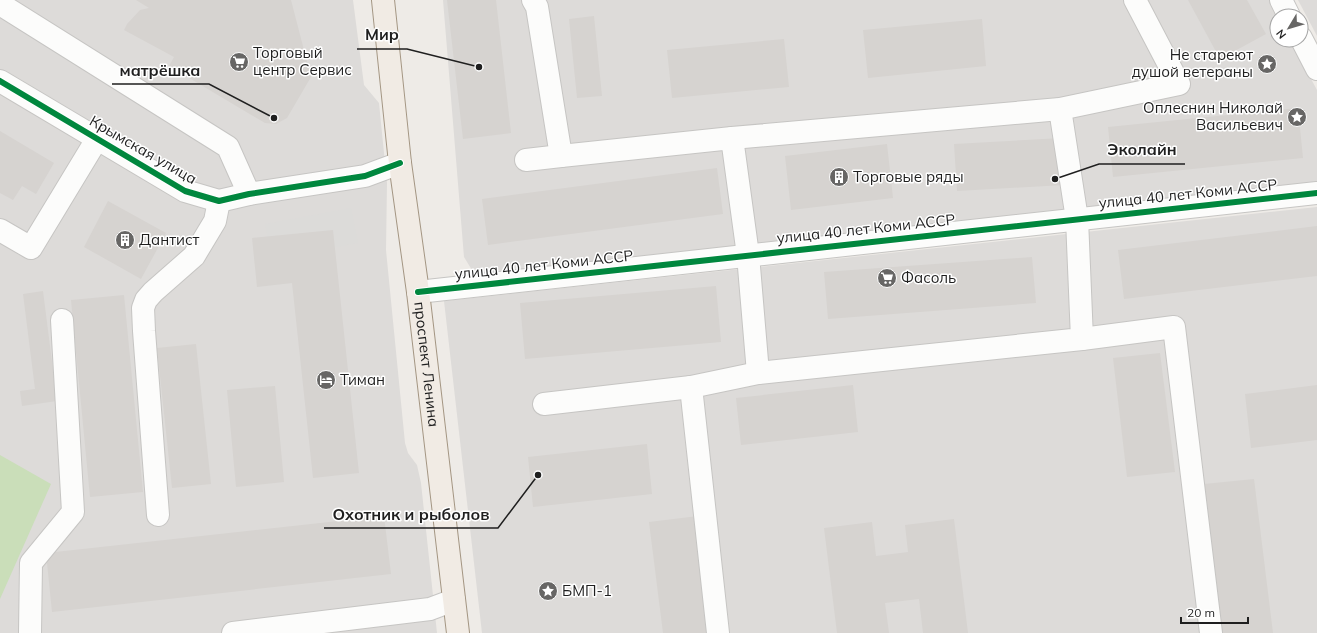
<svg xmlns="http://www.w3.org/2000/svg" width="1317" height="633" viewBox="0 0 1317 633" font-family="Mulish,sans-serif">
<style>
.residential{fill:#dddbd9}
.forest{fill:#cadeb9}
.parking{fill:#dcdbd9}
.building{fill:#d6d3d0}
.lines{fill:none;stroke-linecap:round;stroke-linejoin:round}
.minor-casing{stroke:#c6c5c3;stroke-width:24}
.major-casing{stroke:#a49683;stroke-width:24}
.minor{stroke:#fcfcfb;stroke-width:22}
.major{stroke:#f1ebe4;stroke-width:22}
.cycleway-casing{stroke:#fff;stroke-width:8}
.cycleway{stroke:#00873e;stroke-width:6}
.labels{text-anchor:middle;stroke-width:3;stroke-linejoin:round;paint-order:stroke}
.poi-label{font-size:15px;fill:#1f1f1f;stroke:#fff;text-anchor:start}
.street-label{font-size:15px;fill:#1f1f1f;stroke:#fff}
.leader{fill:none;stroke:#1f1f1f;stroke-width:1.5}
.callout-dot{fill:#1f1f1f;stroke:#fff;stroke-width:1.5}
.callout-label{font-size:16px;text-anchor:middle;font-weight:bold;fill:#1f1f1f;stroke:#fff;stroke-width:3;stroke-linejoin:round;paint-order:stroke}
</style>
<rect width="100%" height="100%" fill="#eeebe7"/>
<g class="residential">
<path d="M0 0H353L364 85 379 103 387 183 386 250 405 443 408 453 417 465 421 483 437 633H0Z"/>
<path d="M443 0H1269L1278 16 1277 40H1290L1317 90V184L475 275 464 257Z"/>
<path d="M1298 0H1317V36Z"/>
<path d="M1317 207V633H482L444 301Z"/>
</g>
<path class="forest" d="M0 455 51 484 0 599Z"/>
<path class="parking" d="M351 208 358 243 272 259 265 224Z"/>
<g class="building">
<path d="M136 0H291L311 77 287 118 276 124 265 123 169 66 174 57 124 30 127 24 140 10 149 8Z"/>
<path d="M447 0H496L511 133 463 139Z"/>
<path d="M1188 0H1247L1266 34 1220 59Z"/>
<path d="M594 16 602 96 577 98 569 19Z"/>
<path d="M982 19 986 66 868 78 863 30Z"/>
<path d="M784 39 789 87 672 98 667 50Z"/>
<path d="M1298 108 1303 158 1113 177 1108 127Z"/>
<path d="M0 131 54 163 36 194 22 186 13 200 0 193Z"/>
<path d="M1061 138 1064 185 957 191 954 144Z"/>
<path d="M887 144 893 198 791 210 785 156Z"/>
<path d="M717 168 723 214 488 245 482 199Z"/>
<path d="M108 201 166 233 141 279 84 247Z"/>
<path d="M1317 226V276L1124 299 1118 250Z"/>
<path d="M333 230 359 473 313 478 292 283 257 287 252 238Z"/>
<path d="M1032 257 1036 303 828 319 824 272Z"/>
<path d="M716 286 721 342 525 359 520 303Z"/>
<path d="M43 291 57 401 22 406 20 391 35 389 23 294Z"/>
<path d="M124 295 143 492 90 497 71 300Z"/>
<path d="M196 344 211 484 172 488 157 348Z"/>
<path d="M1160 353 1175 472 1127 477 1113 358Z"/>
<path d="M853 385 858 432 741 445 736 398Z"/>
<path d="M1317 385V440L1251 448 1245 394Z"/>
<path d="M275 386 284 482 236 487 227 390Z"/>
<path d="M647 444 652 494 533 507 528 457Z"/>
<path d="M1254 479 1273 633H1222L1204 484Z"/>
<path d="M384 516 391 574 52 612 46 553Z"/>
<path d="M698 516 713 633H663L649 522Z"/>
<path d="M954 519 968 633H923L919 599 885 603 889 633H837L824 528 872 522 876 556 908 552 905 525Z"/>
</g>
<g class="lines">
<g class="minor-casing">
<g id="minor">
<path d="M533 0 537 7 561 156 732 138 748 255 758 373 691 387 544 404"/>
<path d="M1281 0 1289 16"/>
<path d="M0 4 228 147 249 194"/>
<path d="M1301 38 1317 69"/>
<path d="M0 81 185 191 219 201 249 194 365 176 400 163"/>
<path d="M732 138 1060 109 1179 84 1135 0"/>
<path d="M526 160 561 156"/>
<path d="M0 230 31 248 97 139"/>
<path d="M418 292 1317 193"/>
<path d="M1082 339 1174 327 1211 633"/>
<path d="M758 373 1082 339 1077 219 1060 109"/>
<path d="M691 387 718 633"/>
<path d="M158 515 144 331 143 308 146 300 153 292 194 256 215 221 219 201"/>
<path d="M30 633 31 563 73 512 62 320"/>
<path d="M233 633 430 609 454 600"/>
</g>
</g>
<g class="major-casing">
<g id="major">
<path id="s1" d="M383 0 400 163 418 292 458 633"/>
</g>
</g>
<use href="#minor" class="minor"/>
<use href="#major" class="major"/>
<g class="cycleway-casing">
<g id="cycleway">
<path d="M0 81 185 191 219 201 249 194 365 176 400 163"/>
<path d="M418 292 1317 193"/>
</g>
</g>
<use href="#cycleway" class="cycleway"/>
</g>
<defs>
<g id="supermarket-disc" transform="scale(1)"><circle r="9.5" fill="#676665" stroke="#fff"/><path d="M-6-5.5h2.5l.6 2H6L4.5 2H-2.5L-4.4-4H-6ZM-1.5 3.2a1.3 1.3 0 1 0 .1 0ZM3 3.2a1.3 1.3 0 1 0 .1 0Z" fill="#fff"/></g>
<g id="sight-disc" transform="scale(1)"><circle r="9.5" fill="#676665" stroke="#fff"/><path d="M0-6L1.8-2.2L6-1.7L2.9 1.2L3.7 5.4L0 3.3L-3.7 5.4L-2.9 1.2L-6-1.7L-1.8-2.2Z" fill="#fff"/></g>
<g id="building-disc" transform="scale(1)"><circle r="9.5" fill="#676665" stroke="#fff"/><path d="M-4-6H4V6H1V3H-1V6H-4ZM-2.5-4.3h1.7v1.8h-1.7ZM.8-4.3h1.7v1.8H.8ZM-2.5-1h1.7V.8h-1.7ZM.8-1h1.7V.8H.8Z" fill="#fff"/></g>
<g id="hotel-disc" transform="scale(1)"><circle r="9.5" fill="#676665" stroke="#fff"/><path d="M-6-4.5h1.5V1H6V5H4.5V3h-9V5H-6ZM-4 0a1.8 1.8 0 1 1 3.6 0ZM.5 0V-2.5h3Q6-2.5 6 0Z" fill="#fff"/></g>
</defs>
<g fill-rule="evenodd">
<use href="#supermarket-disc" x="239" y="62"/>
<use href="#sight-disc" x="1267" y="64"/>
<use href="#sight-disc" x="1297" y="117"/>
<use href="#building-disc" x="839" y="177"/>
<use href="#building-disc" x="125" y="240"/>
<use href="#supermarket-disc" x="887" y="278"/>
<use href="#hotel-disc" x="326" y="380"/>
<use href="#sight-disc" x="548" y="591"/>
</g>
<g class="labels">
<g class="poi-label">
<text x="253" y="58">Торговый<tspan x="253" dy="17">центр Сервис</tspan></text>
<text x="1253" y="60" text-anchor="end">Не стареют<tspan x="1253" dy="17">душой ветераны</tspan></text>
<text x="1283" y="113" text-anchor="end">Оплеснин Николай<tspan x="1283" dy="17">Васильевич</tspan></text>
<text x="853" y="182">Торговые ряды</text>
<text x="139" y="245">Дантист</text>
<text x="901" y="283">Фасоль</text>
<text x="340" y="385">Тиман</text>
<text x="562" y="596">БМП-1</text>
</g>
<g class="street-label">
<text transform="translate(143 150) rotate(30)" y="5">Крымская улица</text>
<text transform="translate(1188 194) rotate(-6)" y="5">улица 40 лет Коми АССР</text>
<text transform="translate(866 229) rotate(-6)" y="5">улица 40 лет Коми АССР</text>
<text transform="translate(544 265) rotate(-6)" y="5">улица 40 лет Коми АССР</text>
<text dy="5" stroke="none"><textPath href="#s1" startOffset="367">проспект Ленина</textPath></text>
</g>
</g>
<path class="leader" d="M479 67L407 49H357M274 118L209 84H112M1055 179L1099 164H1185M538 475L498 528H324"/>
<g class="callout-dot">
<circle cx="479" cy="67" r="4"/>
<circle cx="274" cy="118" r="4"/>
<circle cx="1055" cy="179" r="4"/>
<circle cx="538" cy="475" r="4"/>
</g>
<g class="callout-label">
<text x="382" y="40">Мир</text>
<text x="160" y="76">матрёшка</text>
<text x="1142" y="155">Эколайн</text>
<text x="411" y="520">Охотник и рыболов</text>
</g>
<g transform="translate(1289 28) rotate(232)"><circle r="19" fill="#ffffff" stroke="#a5a5a5"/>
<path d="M0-3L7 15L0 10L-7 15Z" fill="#676665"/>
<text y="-6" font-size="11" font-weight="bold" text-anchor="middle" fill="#1f1f1f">N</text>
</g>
<path d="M1181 617v6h67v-6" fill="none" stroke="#1f1f1f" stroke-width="2"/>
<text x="1187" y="617" font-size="12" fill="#1f1f1f" stroke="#ffffff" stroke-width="3" paint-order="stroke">20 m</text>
</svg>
